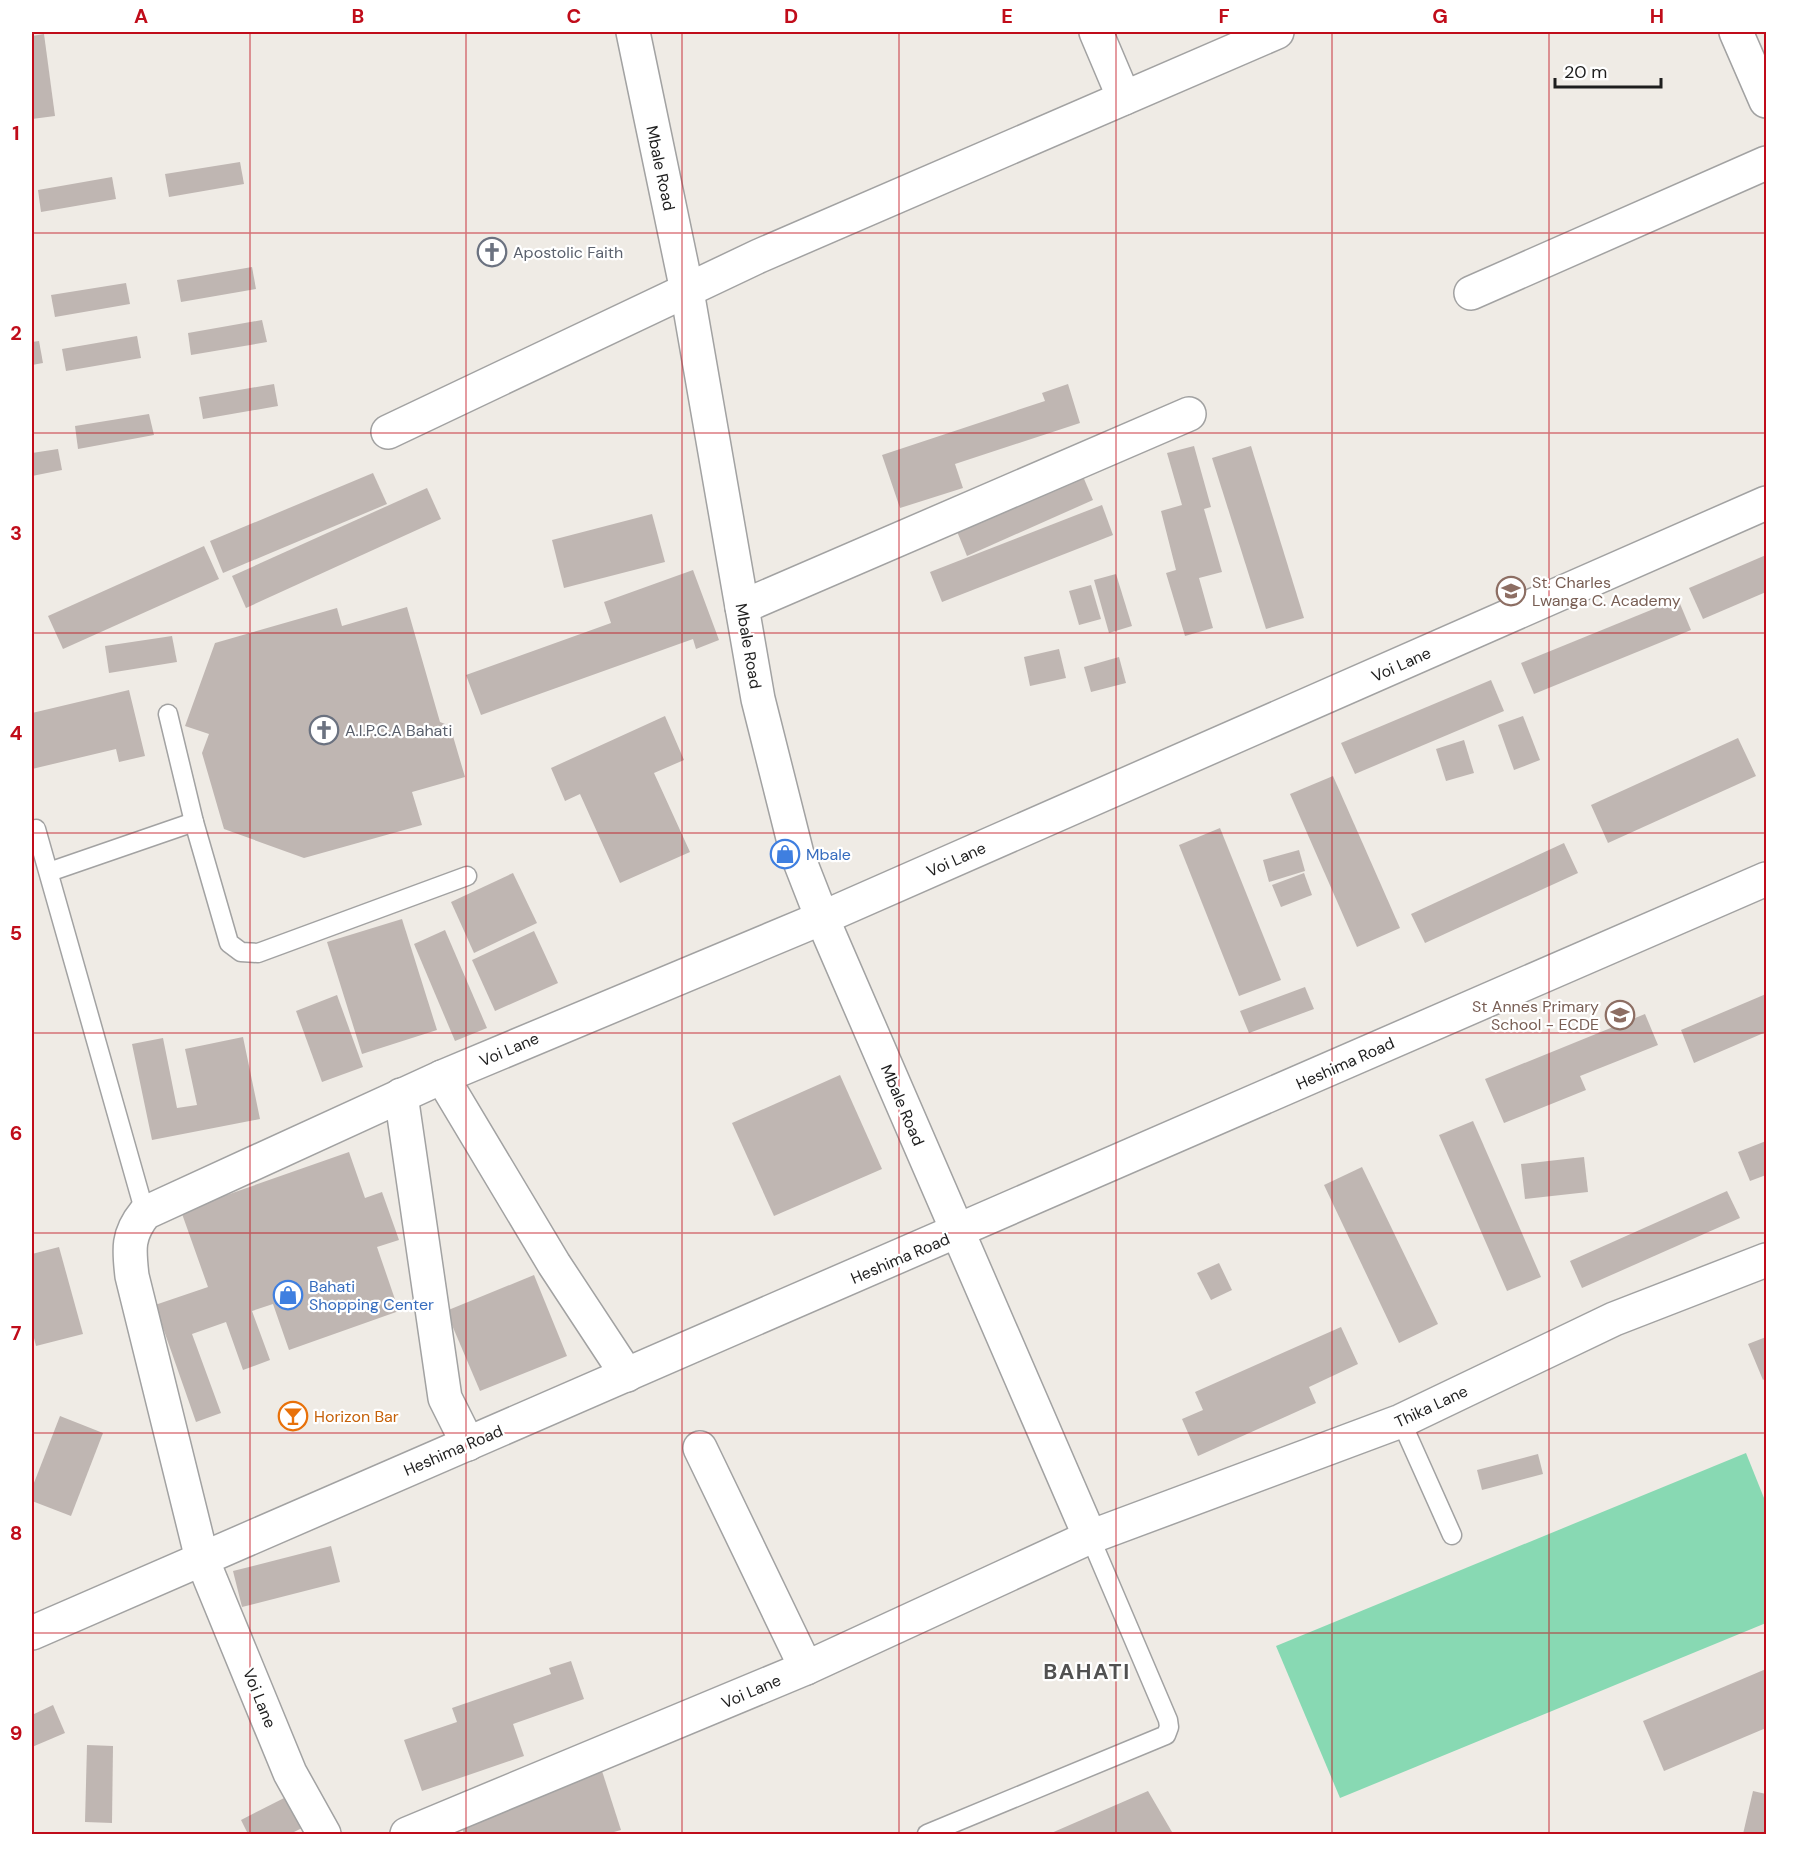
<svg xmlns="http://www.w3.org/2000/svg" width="1798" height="1866" viewBox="0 0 1798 1866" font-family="'DM Sans',sans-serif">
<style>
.pitch{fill:#88d9b3}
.building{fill:#bfb6b2}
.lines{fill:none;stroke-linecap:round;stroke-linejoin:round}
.service-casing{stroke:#a2a2a2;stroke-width:21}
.minor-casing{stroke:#a2a2a2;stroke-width:36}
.tertiary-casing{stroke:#a2a2a2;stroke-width:36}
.service{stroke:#fff;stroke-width:18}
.minor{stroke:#fff;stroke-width:33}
.tertiary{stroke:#fff;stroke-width:33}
.grid{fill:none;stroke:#c00c1a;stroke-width:1.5;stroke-opacity:0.55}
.labels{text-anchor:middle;stroke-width:4.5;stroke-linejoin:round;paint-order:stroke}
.street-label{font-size:16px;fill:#1e1e1e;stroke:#fff}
.worship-label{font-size:16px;fill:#5b616d;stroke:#fff;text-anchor:start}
.education-label{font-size:16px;fill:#785e54;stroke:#fff;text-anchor:start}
.shop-label{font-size:16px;fill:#366cbe;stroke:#fff;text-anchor:start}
.food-label{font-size:16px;fill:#c56008;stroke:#fff;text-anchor:start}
.district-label{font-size:22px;font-weight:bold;letter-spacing:1.5px;fill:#515151;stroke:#fff}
.neatline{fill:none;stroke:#c00c1a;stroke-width:2}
.grid-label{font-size:20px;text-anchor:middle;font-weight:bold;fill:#c00c1a}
</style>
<rect width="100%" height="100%" fill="#efebe5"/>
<path class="pitch" d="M1746 1453 1766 1503V1623L1340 1798 1276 1646Z"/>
<g class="building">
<path d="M44 34 55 116 32 119V36Z"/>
<path d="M240 162 244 184 169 197 165 174Z"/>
<path d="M112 177 116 199 41 212 38 190Z"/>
<path d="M252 267 256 289 181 302 177 280Z"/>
<path d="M126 283 130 304 55 317 51 295Z"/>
<path d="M262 320 267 342 191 355 188 333Z"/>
<path d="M137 336 141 358 66 371 62 349Z"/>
<path d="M39 341 43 363 32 365V342Z"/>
<path d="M274 384 278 406 203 419 199 397Z"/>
<path d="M1068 384 1080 423 955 464 963 488 900 508 882 455 1045 401 1042 393Z"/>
<path d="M149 414 154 435 78 449 75 426Z"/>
<path d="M1194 446 1211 507 1204 509 1222 572 1199 578 1213 628 1185 636 1166 573 1176 570 1161 511 1182 505 1167 453Z"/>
<path d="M1251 446 1304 618 1266 629 1212 458Z"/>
<path d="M58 449 62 470 32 476V453Z"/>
<path d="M373 473 387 504 223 573 210 541Z"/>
<path d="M1082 474 1093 500 967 556 956 529Z"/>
<path d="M427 488 441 519 246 608 232 576Z"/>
<path d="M1102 505 1113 535 942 602 930 572Z"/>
<path d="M652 514 665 562 564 588 552 540Z"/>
<path d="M204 546 219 579 63 649 48 616Z"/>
<path d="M1766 555V592L1703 619 1689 588Z"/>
<path d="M693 570 719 640 696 649 693 639 481 715 466 675 611 623 604 602Z"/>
<path d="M1116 574 1132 626 1109 633 1094 580Z"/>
<path d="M1091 585 1101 619 1079 625 1069 591Z"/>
<path d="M1678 599 1691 630 1534 694 1521 663Z"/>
<path d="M407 607 440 722 450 726 465 777 412 792 422 825 304 858 224 829 202 753 209 734 185 726 215 643 337 608 342 626Z"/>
<path d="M172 636 177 662 109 673 105 646Z"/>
<path d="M1059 649 1066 678 1030 686 1024 657Z"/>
<path d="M1119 657 1126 683 1091 692 1084 667Z"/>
<path d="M1491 680 1504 711 1355 774 1341 743Z"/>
<path d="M129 690 145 756 119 762 116 749 32 769V713Z"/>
<path d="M665 716 684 760 654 773 690 852 620 883 580 794 565 801 551 768Z"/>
<path d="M1523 716 1540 760 1514 770 1498 725Z"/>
<path d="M1738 738 1756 776 1608 843 1591 805Z"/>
<path d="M1464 740 1474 773 1446 781 1436 749Z"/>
<path d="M1333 776 1400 928 1357 947 1290 794Z"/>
<path d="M1220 828 1281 980 1239 996 1179 845Z"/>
<path d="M1564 843 1578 873 1425 943 1411 914Z"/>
<path d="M1299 850 1305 871 1269 882 1263 860Z"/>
<path d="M513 873 537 923 474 953 451 902Z"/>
<path d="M1304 873 1312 895 1281 907 1272 885Z"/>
<path d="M402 919 437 1030 362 1054 327 942Z"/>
<path d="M445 930 487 1028 455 1041 414 944Z"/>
<path d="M534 931 558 983 495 1011 472 960Z"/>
<path d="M1305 987 1314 1009 1249 1033 1240 1011Z"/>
<path d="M1766 994V1032L1694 1063 1681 1030Z"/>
<path d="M337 995 363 1067 322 1082 296 1011Z"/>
<path d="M1645 1014 1658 1045 1580 1076 1586 1090 1504 1123 1485 1079Z"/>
<path d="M243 1037 260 1119 152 1140 132 1044 163 1038 177 1108 197 1105 185 1049Z"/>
<path d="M840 1075 882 1169 774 1216 732 1123Z"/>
<path d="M1473 1121 1541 1277 1507 1291 1439 1135Z"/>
<path d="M1766 1141V1175L1750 1181 1738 1152Z"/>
<path d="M349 1152 365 1198 382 1192 399 1240 377 1247 399 1311 289 1350 273 1304 252 1311 270 1360 243 1370 226 1322 192 1334 221 1413 196 1422 155 1305 208 1287 181 1211Z"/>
<path d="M1584 1157 1588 1192 1525 1199 1521 1164Z"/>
<path d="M1362 1167 1438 1324 1399 1343 1324 1185Z"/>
<path d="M1727 1191 1740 1218 1582 1288 1570 1261Z"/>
<path d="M59 1247 83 1334 36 1346 32 1330V1254Z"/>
<path d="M1219 1263 1232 1290 1211 1300 1197 1273Z"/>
<path d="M534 1275 567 1356 480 1391 446 1311Z"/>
<path d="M1341 1327 1358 1364 1309 1387 1316 1403 1198 1456 1182 1419 1203 1410 1195 1392Z"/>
<path d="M1766 1337V1378L1763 1380 1748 1344Z"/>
<path d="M60 1416 103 1433 71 1516 32 1501V1488Z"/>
<path d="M1538 1454 1543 1474 1482 1490 1477 1470Z"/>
<path d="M331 1546 340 1582 242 1607 233 1571Z"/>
<path d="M571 1661 584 1699 513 1724 524 1756 422 1791 404 1740 457 1722 452 1708 551 1674 549 1668Z"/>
<path d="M1766 1669V1728L1664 1771 1643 1721Z"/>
<path d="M53 1705 65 1733 32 1747V1715Z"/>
<path d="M87 1745 113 1746 112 1823 85 1822Z"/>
<path d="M602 1771 621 1830 607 1834H464L459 1818Z"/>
<path d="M1148 1791 1172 1832 1167 1834H1049Z"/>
<path d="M1753 1791 1766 1794V1834H1743Z"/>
<path d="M292 1794 308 1825 290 1834H248L241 1820Z"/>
</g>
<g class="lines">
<g class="service-casing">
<g id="service">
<path d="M168 714 194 822 229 943 241 952 258 953 467 876"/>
<path d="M36 829 145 1213"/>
<path d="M49 872 194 822"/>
<path d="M1401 1421 1452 1535"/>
<path d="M927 1834 1166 1735 1169 1727 1168 1720 1090 1537"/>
</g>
</g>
<g class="minor-casing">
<g id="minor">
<path d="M633 32 687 291 758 699 797 854 822 918 1090 1537"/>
<path d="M1096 32 1124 98"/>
<path d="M1736 32 1766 101"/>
<path d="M1471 293 1766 163"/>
<path d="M388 432 759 256 1277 32"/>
<path d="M742 607 1189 414"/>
<path d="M442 1077 554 1264 627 1375"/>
<path d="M401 1095 445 1398 468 1444"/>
<path d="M700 1448 806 1668"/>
<path d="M324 1834 290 1773 202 1559 132 1276C129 1250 127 1235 145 1213L442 1077 822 918 1766 503"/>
<path d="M407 1834 806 1668 1090 1537 1401 1421 1614 1319 1766 1260"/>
</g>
</g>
<g class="tertiary-casing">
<path id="tertiary" d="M32 1633 1766 879"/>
</g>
<use href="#service" class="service"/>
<use href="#minor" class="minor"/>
<use href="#tertiary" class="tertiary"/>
</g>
<path class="grid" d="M250 32V1834M466 32V1834M682 32V1834M899 32V1834M1116 32V1834M1332 32V1834M1549 32V1834M32 233H1766M32 433H1766M32 633H1766M32 833H1766M32 1033H1766M32 1233H1766M32 1433H1766M32 1633H1766"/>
<defs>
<g id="church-ring" transform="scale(1.5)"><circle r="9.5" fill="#fff" stroke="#6b7280" stroke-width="1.5"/><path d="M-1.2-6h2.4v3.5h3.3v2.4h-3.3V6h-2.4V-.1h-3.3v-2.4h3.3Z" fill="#6b7280"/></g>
<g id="school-ring" transform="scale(1.5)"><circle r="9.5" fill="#fff" stroke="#8d6e63" stroke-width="1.5"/><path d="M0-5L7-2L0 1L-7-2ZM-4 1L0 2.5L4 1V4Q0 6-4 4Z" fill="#8d6e63"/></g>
<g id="shop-ring" transform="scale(1.5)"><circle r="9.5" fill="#fff" stroke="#3f7fe0" stroke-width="1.5"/><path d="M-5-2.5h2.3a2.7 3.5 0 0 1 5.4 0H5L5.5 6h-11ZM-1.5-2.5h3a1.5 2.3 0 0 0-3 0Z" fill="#3f7fe0"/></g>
<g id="bar-ring" transform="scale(1.5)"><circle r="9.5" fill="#fff" stroke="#e8710a" stroke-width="1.5"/><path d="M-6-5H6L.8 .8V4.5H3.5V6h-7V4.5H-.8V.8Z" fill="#e8710a"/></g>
</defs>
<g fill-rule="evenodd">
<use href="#church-ring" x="492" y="252"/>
<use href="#school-ring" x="1511" y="591"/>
<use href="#church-ring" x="324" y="730"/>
<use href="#shop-ring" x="785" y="854"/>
<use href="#school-ring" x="1620" y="1015"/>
<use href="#shop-ring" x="288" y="1295"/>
<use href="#bar-ring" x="293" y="1416"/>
</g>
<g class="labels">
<g class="street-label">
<text transform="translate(661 168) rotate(78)" y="6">Mbale Road</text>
<text transform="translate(749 646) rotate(80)" y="6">Mbale Road</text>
<text transform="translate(1401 664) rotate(-24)" y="6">Voi Lane</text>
<text transform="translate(956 859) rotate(-24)" y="6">Voi Lane</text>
<text transform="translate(509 1049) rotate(-23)" y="6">Voi Lane</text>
<text transform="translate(1345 1063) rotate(-24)" y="6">Heshima Road</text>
<text transform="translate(903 1105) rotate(67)" y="6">Mbale Road</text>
<text transform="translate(900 1258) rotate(-23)" y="6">Heshima Road</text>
<text transform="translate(1431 1406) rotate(-25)" y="6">Thika Lane</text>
<text transform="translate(453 1450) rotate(-23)" y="6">Heshima Road</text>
<text transform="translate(751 1691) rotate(-23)" y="6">Voi Lane</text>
<text transform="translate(260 1698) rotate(68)" y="6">Voi Lane</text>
</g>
<g class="worship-label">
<text x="513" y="258">Apostolic Faith</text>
<text x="345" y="736">A.I.P.C.A Bahati</text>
</g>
<g class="education-label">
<text x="1532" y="588">St. Charles<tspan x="1532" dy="18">Lwanga C. Academy</tspan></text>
<text x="1599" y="1012" text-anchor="end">St Annes Primary<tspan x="1599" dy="18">School - ECDE</tspan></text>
</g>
<g class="shop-label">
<text x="806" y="860">Mbale</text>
<text x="309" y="1292">Bahati<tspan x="309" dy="18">Shopping Center</tspan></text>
</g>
<g class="food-label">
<text x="314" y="1422">Horizon Bar</text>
</g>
<g class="district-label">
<text x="1087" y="1679">BAHATI</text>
</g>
</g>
<rect width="1798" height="1866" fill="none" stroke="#ffffff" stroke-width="66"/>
<path d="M1555 78v9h106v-9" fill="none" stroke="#1e1e1e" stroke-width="3"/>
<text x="1564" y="78" font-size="18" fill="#1e1e1e" stroke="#ffffff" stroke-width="4.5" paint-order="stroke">20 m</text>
<rect x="33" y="33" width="1732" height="1800" class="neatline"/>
<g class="grid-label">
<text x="141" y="23">A</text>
<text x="358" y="23">B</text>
<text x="574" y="23">C</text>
<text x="791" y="23">D</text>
<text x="1007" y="23">E</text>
<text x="1224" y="23">F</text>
<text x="1440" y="23">G</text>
<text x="1657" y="23">H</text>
<text x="16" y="140">1</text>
<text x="16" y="340">2</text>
<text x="16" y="540">3</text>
<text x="16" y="740">4</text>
<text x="16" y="940">5</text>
<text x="16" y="1140">6</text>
<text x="16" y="1340">7</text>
<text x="16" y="1540">8</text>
<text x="16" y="1740">9</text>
</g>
</svg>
